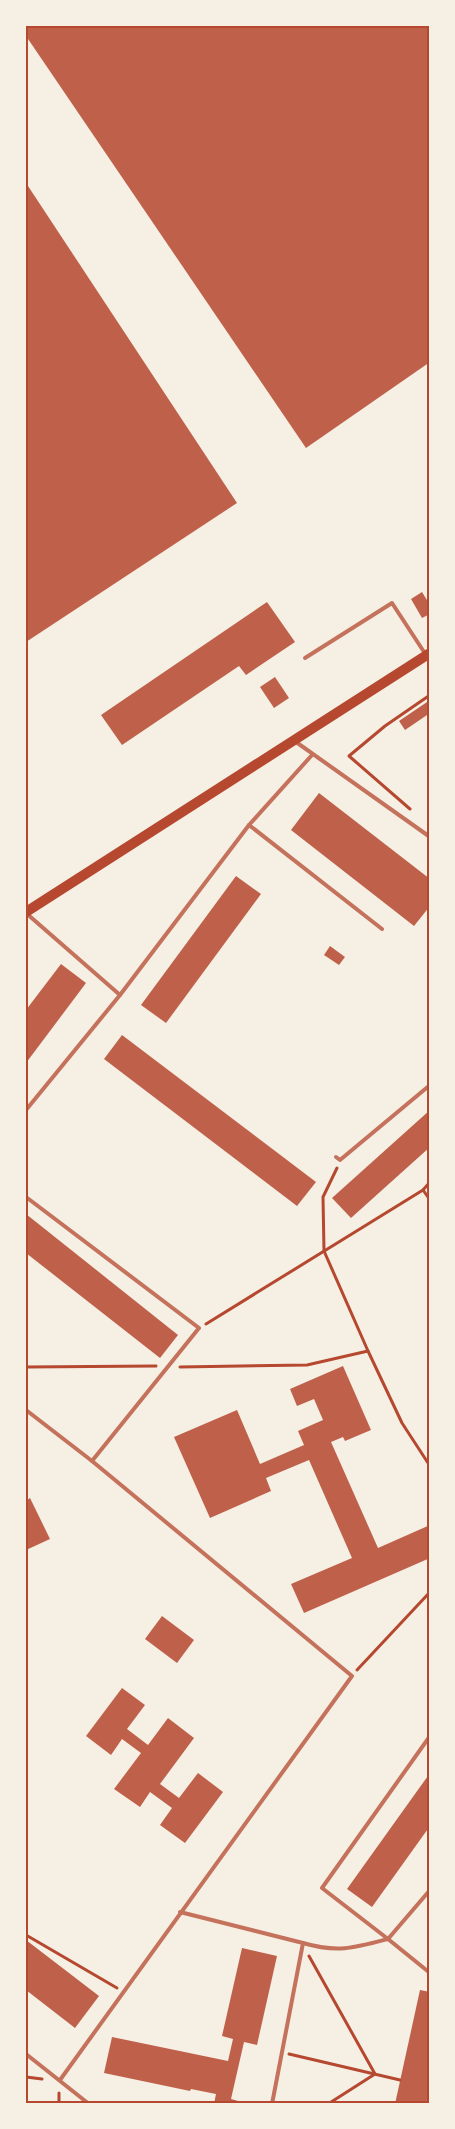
<svg xmlns="http://www.w3.org/2000/svg" width="455" height="2129" viewBox="0 0 455 2129" font-family="Commissioner,sans-serif">
<style>
.building{fill:#bf614a}
.lines{fill:none;stroke-linecap:round;stroke-linejoin:round}
.path{stroke:#b5482f;stroke-width:3}
.service{stroke:#c5725c;stroke-width:4}
.secondary{stroke:#b5482f;stroke-width:10}
.neatline{fill:none;stroke:#b5482f;stroke-width:2}
</style>
<rect width="100%" height="100%" fill="#f6efe4"/>
<g class="building">
<path d="M26 26H430V362L306 448 26 36Z"/>
<path d="M26 183 237 503 26 642Z"/>
<path d="M422 592 430 605V614L422 618 411 599Z"/>
<path d="M267 602 295 642 246 675 239 666 122 745 101 715Z"/>
<path d="M275 677 289 698 274 708 260 687Z"/>
<path d="M430 700V713L405 730 399 721Z"/>
<path d="M319 793 430 879V906L414 926 291 830Z"/>
<path d="M236 876 261 894 166 1023 141 1005Z"/>
<path d="M330 946 345 957 339 965 324 955Z"/>
<path d="M61 964 86 983 26 1063V1010Z"/>
<path d="M122 1035 316 1182 297 1206 104 1059Z"/>
<path d="M430 1110V1147L351 1218 332 1198Z"/>
<path d="M26 1214 178 1335 160 1358 26 1253Z"/>
<path d="M343 1366 371 1430 345 1441 343 1437 331 1442 378 1548 430 1525V1558L304 1613 291 1584 352 1558 309 1460 266 1478 271 1491 210 1518 174 1437 237 1410 260 1464 304 1445 298 1431 323 1420 314 1399 297 1406 290 1389Z"/>
<path d="M30 1498 50 1539 26 1550V1501Z"/>
<path d="M162 1616 194 1640 177 1663 145 1639Z"/>
<path d="M122 1688 145 1705 127 1729 148 1745 168 1718 194 1738 160 1784 179 1798 198 1773 223 1792 185 1843 160 1825 172 1808 150 1792 140 1807 114 1789 141 1753 122 1739 111 1755 86 1736Z"/>
<path d="M430 1773V1826L372 1907 347 1889Z"/>
<path d="M26 1940 99 1996 75 2028 26 1990Z"/>
<path d="M242 1948 277 1956 257 2045 244 2042 231 2099 249 2104H214L216 2094 191 2089 190 2091 104 2073 112 2037 228 2061 233 2039 222 2036Z"/>
<path d="M420 1990 430 1992V2088L426 2104H395Z"/>
</g>
<g class="lines">
<g class="path">
<path d="M410 809 349 756 385 726 430 695"/>
<path d="M337 1168 323 1197 324 1251 368 1351"/>
<path d="M423 1190 430 1182"/>
<path d="M206 1324 423 1190 430 1200"/>
<path d="M26 1367 156 1366"/>
<path d="M180 1367 307 1365 368 1351 402 1423 430 1466"/>
<path d="M357 1670 430 1592"/>
<path d="M26 1935 117 1988"/>
<path d="M309 1956 375 2074 328 2104"/>
<path d="M289 2054 400 2080"/>
<path d="M26 2077 42 2079"/>
<path d="M59 2104V2093"/>
</g>
<g class="service">
<path d="M305 658 392 603 426 655"/>
<path d="M296 742 430 837"/>
<path d="M249 825 382 929"/>
<path d="M26 913 120 995"/>
<path d="M26 1110 120 995 249 825 312 755"/>
<path d="M336 1157 340 1160 430 1085"/>
<path d="M26 1197 199 1328 92 1461"/>
<path d="M26 1410 92 1461 352 1676 60 2080"/>
<path d="M430 1890 388 1939 430 1973"/>
<path d="M180 1912 303 1943 272 2104"/>
<path d="M388 1939 322 1888 430 1736"/>
<path d="M303 1943C337 1953 354 1948 388 1939"/>
<path d="M26 2054 89 2104"/>
</g>
<path class="secondary" d="M26 912 430 653"/>
</g>
<rect width="455" height="2129" fill="none" stroke="#f6efe4" stroke-width="54"/>
<rect x="27" y="27" width="401" height="2075" class="neatline"/>
</svg>
